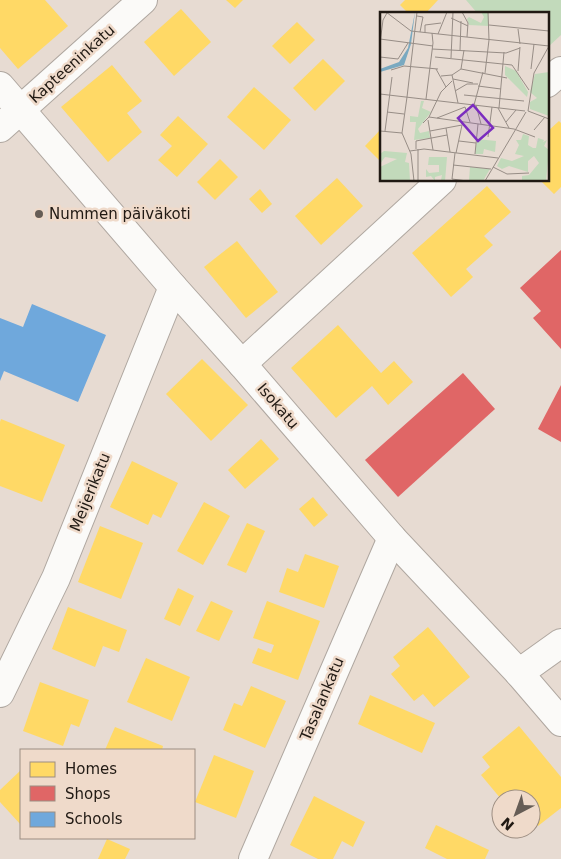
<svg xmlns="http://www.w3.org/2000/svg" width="561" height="859" viewBox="0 0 561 859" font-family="'DejaVu Sans',sans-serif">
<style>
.green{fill:#c2dabb}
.homes{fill:#ffd966}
.shops{fill:#e06666}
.schools{fill:#6fa8dc}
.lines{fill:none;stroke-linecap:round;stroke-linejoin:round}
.minor-casing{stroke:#afa7a0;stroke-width:30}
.minor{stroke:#fbfaf8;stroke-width:28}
.poi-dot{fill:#665d56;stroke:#efdaca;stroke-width:2}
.labels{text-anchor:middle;stroke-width:5;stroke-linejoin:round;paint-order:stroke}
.street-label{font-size:15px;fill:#201913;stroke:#efdaca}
.poi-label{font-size:15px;fill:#201913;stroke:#efdaca;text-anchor:start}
.inset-road{fill:none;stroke:#978d86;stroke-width:1}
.view{fill:#7b2cbf;fill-opacity:0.15;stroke:#7b2cbf;stroke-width:2.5}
.inset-edge{fill:none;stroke:#201913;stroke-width:2.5}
</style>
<rect width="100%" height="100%" fill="#e7dbd2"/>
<path class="green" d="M466 0H561V35L547 48V14H478Z"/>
<g class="homes">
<path d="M0 0H45L68 26 18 69 0 48Z"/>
<path d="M226 0H243L235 8Z"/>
<path d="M405 0H438L425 14H409L400 5Z"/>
<path d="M181 9 211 42 174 76 144 42Z"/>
<path d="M297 22 315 40 290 64 272 46Z"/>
<path d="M323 59 345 81 315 111 293 88Z"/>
<path d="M112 65 142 101 127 113 142 132 108 162 61 107Z"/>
<path d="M254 87 291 120 264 150 227 117Z"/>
<path d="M178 116 208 144 177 177 158 160 172 146 160 135Z"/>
<path d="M559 121 561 123V187L554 194 540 180H547V132Z"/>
<path d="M381 129V162L365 146Z"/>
<path d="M220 159 238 177 215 200 197 182Z"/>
<path d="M337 178 363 206 321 245 295 216Z"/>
<path d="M487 186 511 212 484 236 493 245 466 269 473 277 451 297 412 253Z"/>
<path d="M260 189 272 204 262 213 249 199Z"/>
<path d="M237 241 278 292 246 318 204 267Z"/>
<path d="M338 325 381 373 394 361 413 382 388 405 372 386 336 418 291 368Z"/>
<path d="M202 359 248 405 211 441 166 394Z"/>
<path d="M1 419 65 445 42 502 0 486V422Z"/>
<path d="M261 439 279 459 245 489 228 470Z"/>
<path d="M132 461 178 483 161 518 153 514 148 525 110 507Z"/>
<path d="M313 497 328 515 314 527 299 509Z"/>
<path d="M204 502 230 516 203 565 177 551Z"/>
<path d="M247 523 265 531 246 573 227 565Z"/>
<path d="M100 526 143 543 121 599 78 582Z"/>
<path d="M305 554 339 566 324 608 279 592 287 568 298 572Z"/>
<path d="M178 588 194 596 180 626 164 619Z"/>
<path d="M211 601 233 611 219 641 196 631Z"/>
<path d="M267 601 320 621 298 680 252 663 258 648 271 653 274 645 253 638Z"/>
<path d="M68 607 127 630 119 652 103 646 95 667 52 649Z"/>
<path d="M428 627 470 677 434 707 423 694 414 701 391 674 400 666 393 657Z"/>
<path d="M146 658 190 677 172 721 127 702Z"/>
<path d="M40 682 89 700 79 727 71 724 63 746 23 731Z"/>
<path d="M251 686 286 701 265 748 223 730 234 703 242 706Z"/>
<path d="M370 695 435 723 422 753 358 724Z"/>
<path d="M519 726 561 777V808L538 826 531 818V799H516L510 792 501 799 481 775 490 767 482 757Z"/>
<path d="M115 727 163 746 162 750H105Z"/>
<path d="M214 755 254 771 236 818 195 802Z"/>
<path d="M21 770V825L0 802V790Z"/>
<path d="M314 796 365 822 353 847 342 841 333 859H318L290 845Z"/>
<path d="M436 825 489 850 485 859H447L425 848Z"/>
<path d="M107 839 130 849 125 859H98Z"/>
</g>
<g class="shops">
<path d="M561 250V349L533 318 541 311 520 288Z"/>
<path d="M463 373 495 409 398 497 365 460Z"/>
<path d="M561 385V442L538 429Z"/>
</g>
<path class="schools" d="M32 304 106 335 78 402 4 371 0 381V318L23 327Z"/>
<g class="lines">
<g class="minor-casing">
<g id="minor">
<path d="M547 83 561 71"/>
<path d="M0 86 173 287 242 364 392 538 519 673 561 722"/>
<path d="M0 128 143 0"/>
<path d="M242 364 442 180"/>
<path d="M519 673 561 643"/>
<path d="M0 693 56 578 173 287"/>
<path d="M253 859 392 538"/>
</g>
</g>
<use href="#minor" class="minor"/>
</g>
<circle class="poi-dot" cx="39" cy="214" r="5"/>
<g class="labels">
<g class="street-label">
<text transform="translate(72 64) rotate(-42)" y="5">Kapteeninkatu</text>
<text transform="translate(278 406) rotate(49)" y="5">Isokatu</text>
<text transform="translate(90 492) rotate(-68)" y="5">Meijerikatu</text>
<text transform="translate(322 699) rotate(-67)" y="5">Tasalankatu</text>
</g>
<g class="poi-label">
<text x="49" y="219">Nummen päiväkoti</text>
</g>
</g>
<g transform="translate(380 12)">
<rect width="169" height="169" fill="#e7dbd2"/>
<path d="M101 0H108L109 14 89 13 87 7 89 5 101 11 104 5ZM125 54 136 59 148 80 147 85 125 63ZM169 60V104L150 97V90L157 86 150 80 155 62ZM41 89H44L42 96 51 100 38 117 40 121 49 119 50 126 34 128 36 110H30V104L38 105ZM143 122 149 124 148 133 153 136H156L158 126 164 128 163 130 167 128 164 134 169 138 166 169H142V164L149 163 159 151 154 144 148 149V160L129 154 122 157 117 154 121 146 132 149 144 144 135 142 139 133 136 128H141ZM97 127 116 129 115 140 104 137 103 142H95ZM4 139 27 141 25 150 29 151 30 169H0V155L17 147 5 145 0 152V142ZM49 145H67L65 169H57L61 168 62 163 55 165V169L51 164 46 165V157L49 161 59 160V153H48ZM90 155 110 157 103 169H95L89 168Z" fill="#c2dabb"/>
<path d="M35 0 31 32 24 53 0 60V57L19 50 28 36Z" fill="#7aa9c0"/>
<path class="inset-road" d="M6 0 31 19 169 34M82 0 88 11 87 25M37 4 43 5 40 20M71 6 88 14M109 13 169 19M138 17 140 32M45 21V13L61 11M58 22 67 0M0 27 53 34M0 31 3 8 7 1M52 37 126 41 140 36M80 38 81 9M0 45 18 47 28 31M55 45 132 53 149 78M71 46 73 0M56 57 66 75M81 57 84 38M151 57 154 32M11 58 24 54 58 57M138 59 140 35M105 61 109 28 108 0M72 63 78 91M61 64 72 63 81 57 127 66M73 67 93 71M98 74 121 77M75 79 87 72H98M0 82 145 99M84 83 144 89M27 85 37 0M27 85 22 121 31 142 34 169M46 87 53 31 52 21M94 93 103 60M96 93 101 112M85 95 90 110M118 96 129 116M119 96 124 40M148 99 154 61 169 34M148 99 169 107M7 100 24 102M49 105 61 80 72 69M57 106 85 95M48 108 53 138M126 110 136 98M43 111 49 105 134 117 155 125M66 116 70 140M154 118 165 105M0 119 22 121M5 119 12 65M50 119 82 113M108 125 112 95M79 129 96 131M36 137V129L67 123M38 137V169M30 139 44 137 118 146M75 141 72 167 87 169M76 141 82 113M95 142 98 112M73 153 111 157M113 155 127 162 149 161M105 169 146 100"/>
<path class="view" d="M93 93 113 116 98 129 78 106Z"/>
<rect width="169" height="169" class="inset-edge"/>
</g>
<rect x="20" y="749" width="175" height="90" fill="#efdaca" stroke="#9c8d81"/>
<rect x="30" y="762" width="25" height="15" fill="#ffd966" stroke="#9c8d81"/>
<text x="65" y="774" font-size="15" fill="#201913">Homes</text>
<rect x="30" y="786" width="25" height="15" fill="#e06666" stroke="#9c8d81"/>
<text x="65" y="799" font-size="15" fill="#201913">Shops</text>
<rect x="30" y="812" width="25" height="15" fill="#6fa8dc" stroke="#9c8d81"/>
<text x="65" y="824" font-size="15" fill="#201913">Schools</text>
<g transform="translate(516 814) rotate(221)"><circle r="24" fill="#efdaca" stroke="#9c8d81"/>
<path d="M0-4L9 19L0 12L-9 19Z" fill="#665d56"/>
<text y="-8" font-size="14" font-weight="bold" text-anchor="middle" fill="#201913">N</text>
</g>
</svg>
